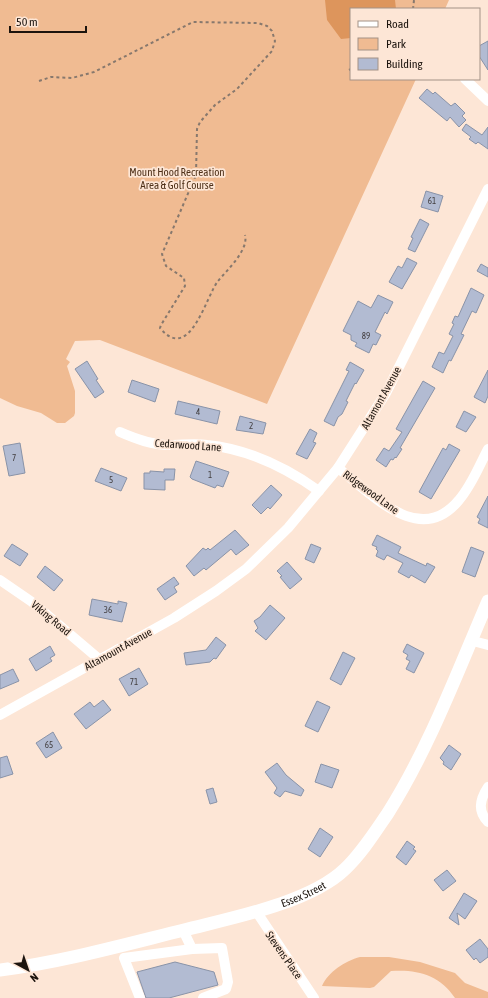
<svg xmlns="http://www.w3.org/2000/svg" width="488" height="998" viewBox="0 0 488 998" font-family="'Asap Condensed',sans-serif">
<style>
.green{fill:#f0bb92}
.water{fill:#dd955c}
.building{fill:#b2bbd2;stroke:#8993a8}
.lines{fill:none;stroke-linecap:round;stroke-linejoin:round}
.path{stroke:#87786d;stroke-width:2;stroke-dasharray:3 3;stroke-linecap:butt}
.minor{stroke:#fff;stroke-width:10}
.major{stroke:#fff;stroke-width:13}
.labels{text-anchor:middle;stroke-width:3.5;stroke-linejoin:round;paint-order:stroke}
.number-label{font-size:9px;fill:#423e3f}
.park-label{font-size:11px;fill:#4e3018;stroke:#fde6d6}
.street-label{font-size:11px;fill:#1c140e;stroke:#fde6d6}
</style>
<rect width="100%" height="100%" fill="#fde6d6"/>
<g class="green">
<path d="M0 0H449L445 9H351V79H416L267 404 100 340 75 341 66 359 70 362 67 366 75 391V413L74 416 65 423H57L41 413 17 406 0 398Z"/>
<path d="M360 957H389L420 962 455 973 465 983 488 992V998H455C440 975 417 969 391 971L374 987 370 988 322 986C328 972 345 961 360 957Z"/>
</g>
<path class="water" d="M325 0H395L396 9H351V38L341 39 327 20Z"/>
<g class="building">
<path d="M488 41V70L479 56V46Z"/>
<path d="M427 89 433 94 435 92 451 106 455 103 465 113 462 116 466 120 459 127 450 117 447 121 419 98Z"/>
<path d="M466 124 482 135 488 127V149L478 142 476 144 469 139 471 137 462 130Z"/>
<path d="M426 191 443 196 438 212 421 207Z"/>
<path d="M420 219 429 224 415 252 408 249 413 238 411 237Z"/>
<path d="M407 258 417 263 402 289 389 282 398 266 402 268Z"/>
<path d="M481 264 488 268V277L477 271Z"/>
<path d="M471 288 484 295 476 313 472 311 461 334 464 335 451 361 449 360 443 373 432 367 439 352 444 354 453 336 449 334 454 324 452 323 455 316 458 317Z"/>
<path d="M378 295 393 302 387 314 385 312 375 332 381 335 376 345 373 344 369 353 355 346 357 343 351 340V335L343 331 358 301 371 308Z"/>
<path d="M87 361 98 379 96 380 104 392 95 398 75 369Z"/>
<path d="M350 362 364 370 356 384 355 383 346 401 348 402 342 414 338 417 334 426 324 421 349 371 346 370Z"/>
<path d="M488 370V396L485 403 474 397Z"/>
<path d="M132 380 159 389 155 402 128 392Z"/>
<path d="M423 381 435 388 400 448 402 449 396 458 395 457 393 460 391 459 386 467 376 460 384 448 389 451 402 432 396 429Z"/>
<path d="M178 401 220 411 217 424 175 414Z"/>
<path d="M464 411 476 417 466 432 456 427Z"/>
<path d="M240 416 266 423 263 434 236 430Z"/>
<path d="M310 429 317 433 313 442 316 443 307 459 296 454Z"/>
<path d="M20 443 25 473 9 476 3 446Z"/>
<path d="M449 444 460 450 431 499 419 492 443 448 446 450Z"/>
<path d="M196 461 229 472 223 487 217 485 215 488 192 479 190 477Z"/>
<path d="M101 468 127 478 121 491 95 481Z"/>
<path d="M164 469H175L174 480H165V490L144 489V473H150V471L164 472Z"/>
<path d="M271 485 282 495 270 509 268 507 261 514 252 505Z"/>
<path d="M488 496V528L478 523 480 519 477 517Z"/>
<path d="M235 530 249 545 236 555 231 549 206 570 204 568 194 576 186 566 203 548 206 550 208 548 210 550Z"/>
<path d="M377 535 401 547 398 553 426 566 427 563 435 567 425 583 411 575 409 578 398 572 403 563 387 555 384 560 376 556 378 551 376 549 377 547 372 545Z"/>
<path d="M12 544 28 554 20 566 4 556Z"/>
<path d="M311 544 321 548 314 563 305 559Z"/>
<path d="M471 547 484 552 475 577 462 572Z"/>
<path d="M287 562 302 579 290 589 280 577 282 576 277 571Z"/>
<path d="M45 566 63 580 54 591 37 577Z"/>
<path d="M174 577 179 584 174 587 177 592 165 600 157 589Z"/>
<path d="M92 599 118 604V601L127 603 122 622 89 615Z"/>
<path d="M270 605 285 618 266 640 255 631 258 628 254 621 260 617Z"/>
<path d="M216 637 226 645 216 659 214 658 210 662 186 665 184 653 206 650Z"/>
<path d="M407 644 424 653 414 673 406 669 410 661 406 659 408 655 403 652Z"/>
<path d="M50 646 55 655 50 658 52 661 36 671 29 659Z"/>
<path d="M343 652 355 658 341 685 330 679Z"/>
<path d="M139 668 148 684 129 696 119 679Z"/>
<path d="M13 669 19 681 0 689V675Z"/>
<path d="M103 700 111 710 86 729 74 714 90 702 94 707Z"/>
<path d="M317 701 330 707 318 732 305 726Z"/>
<path d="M53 732 62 748 46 758 36 743Z"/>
<path d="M449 745 461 754 451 770 443 764 444 762 440 758Z"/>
<path d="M7 756 13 774 0 778V758Z"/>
<path d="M277 763 286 775 304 790 301 796 285 791 280 797 274 793 277 788 265 772Z"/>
<path d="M321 764 339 770 332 788 315 782Z"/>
<path d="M213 788 217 802 210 804 206 790Z"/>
<path d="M320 828 333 837 320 857 308 849Z"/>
<path d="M407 841 415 847 413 849 416 851 406 865 396 857Z"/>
<path d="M447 870 456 881 443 891 434 880Z"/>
<path d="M464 893 477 901 465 919 457 913 459 925 449 918Z"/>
<path d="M480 939 488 949V957L480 963 476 958 474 960 466 950Z"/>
<path d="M175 962 214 972 218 985 169 998H146L137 972Z"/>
</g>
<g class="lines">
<g class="path">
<path d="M413 9 414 0"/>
<path d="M349 70 351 69"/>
<path d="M39 81 51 77 72 78 94 72 193 22 258 23 267 26 272 31 275 41 272 51 237 89 215 105 200 122 197 129 196 175 162 254 166 266 184 278 185 286 161 325 160 328C190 364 206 296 218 281 227 270 249 250 245 235"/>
</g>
<g class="minor">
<path d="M465 79 488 101"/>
<path d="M120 432C136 439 152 445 170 445 183 445 195 443 207 445 249 449 285 467 319 491"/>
<path d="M338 468C372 494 420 548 459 500 472 485 479 466 488 449"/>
<path d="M0 580 32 602 99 659"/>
<path d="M473 641 488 645"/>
<path d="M0 715 174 618 216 591 246 569 288 528 338 468 386 393 488 189"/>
<path d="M488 787C480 799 477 811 488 822"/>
<path d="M256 911 314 998"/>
<path d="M183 930 192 949"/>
<path d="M140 998 124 958 192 949 222 948 228 982 226 989 203 998"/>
</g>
<path class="major" id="s1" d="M0 970C62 962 123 945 184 930 231 918 310 903 345 869 362 853 375 832 388 813 430 746 457 673 488 601"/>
</g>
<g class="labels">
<g class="number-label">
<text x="432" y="204">61</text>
<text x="366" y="339">89</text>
<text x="198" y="415">4</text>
<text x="251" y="429">2</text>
<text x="14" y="461">7</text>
<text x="210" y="478">1</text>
<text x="111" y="483">5</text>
<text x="108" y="613">36</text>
<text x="134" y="685">71</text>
<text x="49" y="748">65</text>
</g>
<g class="park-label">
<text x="177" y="176">Mount Hood Recreation<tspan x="177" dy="13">Area &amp; Golf Course</tspan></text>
</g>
<g class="street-label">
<text transform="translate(381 398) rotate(-61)" y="4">Altamont Avenue</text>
<text transform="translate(188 445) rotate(4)" y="4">Cedarwood Lane</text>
<text transform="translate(371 492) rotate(36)" y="4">Ridgewood Lane</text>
<text transform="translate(51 618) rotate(40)" y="4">Viking Road</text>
<text transform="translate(118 649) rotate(-29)" y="4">Altamount Avenue</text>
<text dy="4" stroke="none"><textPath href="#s1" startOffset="313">Essex Street</textPath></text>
<text transform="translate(284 955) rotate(55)" y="4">Stevens Place</text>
</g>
</g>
<rect x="350" y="8" width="130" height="72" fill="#fde6d6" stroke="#a39286"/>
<rect x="358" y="21" width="20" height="6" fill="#ffffff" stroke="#a39286"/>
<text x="386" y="28" font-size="12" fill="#1c140e">Road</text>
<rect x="358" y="38" width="20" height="12" fill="#f0bb92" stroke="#a39286"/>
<text x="386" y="48" font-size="12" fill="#1c140e">Park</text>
<rect x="358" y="58" width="20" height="12" fill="#b2bbd2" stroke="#a39286"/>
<text x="386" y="68" font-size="12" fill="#1c140e">Building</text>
<g transform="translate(28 970) rotate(140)" stroke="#fde6d6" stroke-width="3" paint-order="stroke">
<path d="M0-3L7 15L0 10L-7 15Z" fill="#1c140e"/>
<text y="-6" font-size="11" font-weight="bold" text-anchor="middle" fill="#1c140e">N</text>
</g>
<path d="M10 26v6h76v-6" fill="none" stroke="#1c140e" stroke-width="2"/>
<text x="16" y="26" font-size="12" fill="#1c140e" stroke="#fde6d6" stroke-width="3" paint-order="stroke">50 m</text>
</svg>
